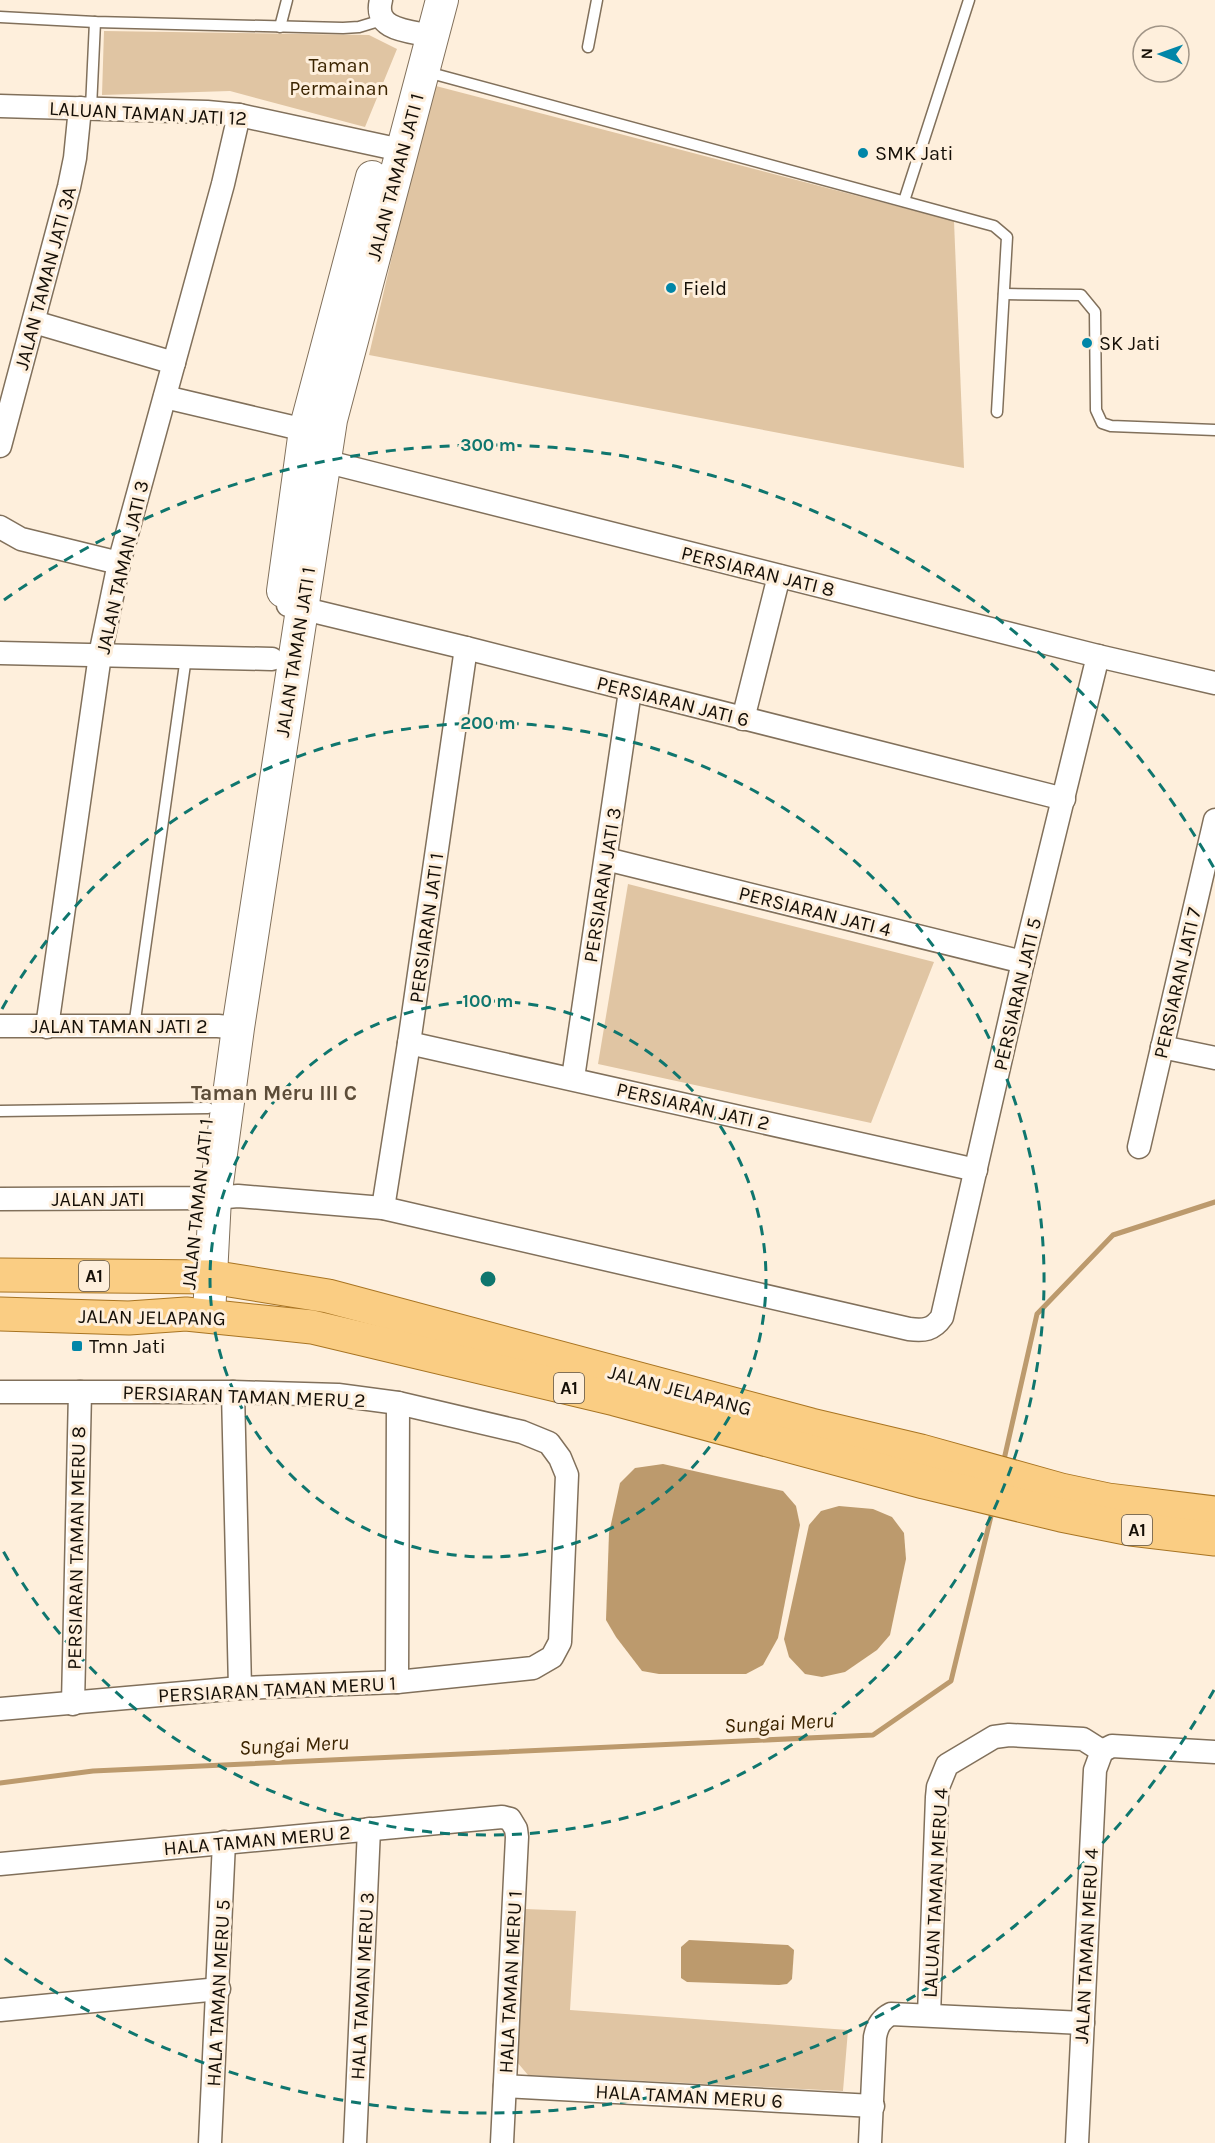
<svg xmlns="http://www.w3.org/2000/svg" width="1215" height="2143" viewBox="0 0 1215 2143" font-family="Karla,sans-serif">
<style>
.green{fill:#e0c5a3}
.water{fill:#bc9a6d}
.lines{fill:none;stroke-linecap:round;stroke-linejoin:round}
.stream{stroke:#bc9a6d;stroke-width:5}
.lane-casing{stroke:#81705b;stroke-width:13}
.street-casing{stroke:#81705b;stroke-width:25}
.secondary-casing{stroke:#81705b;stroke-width:34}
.primary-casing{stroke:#a87422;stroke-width:35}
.lane{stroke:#fff;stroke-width:10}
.street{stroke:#fff;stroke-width:22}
.secondary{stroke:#fff;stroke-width:32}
.primary{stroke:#facd83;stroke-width:33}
.ring{fill:none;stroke:#0f766e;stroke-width:3;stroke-dasharray:10 8}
.poi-dot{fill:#0086a8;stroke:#feefdc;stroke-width:2}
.labels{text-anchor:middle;stroke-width:6;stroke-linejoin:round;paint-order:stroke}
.shield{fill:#feefdc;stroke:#5b5247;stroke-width:1.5}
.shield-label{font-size:18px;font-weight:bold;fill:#150f07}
.park-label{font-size:20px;fill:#3b2400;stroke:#feefdc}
.street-label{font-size:20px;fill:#150f07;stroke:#feefdc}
.poi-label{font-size:20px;fill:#150f07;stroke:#feefdc;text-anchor:start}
.neighbourhood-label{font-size:21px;font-weight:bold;fill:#5d4d39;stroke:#feefdc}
.water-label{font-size:21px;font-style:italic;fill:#3c2400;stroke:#feefdc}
.centre{fill:#0f766e;stroke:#feefdc;stroke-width:3}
.ring-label{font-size:18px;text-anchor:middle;font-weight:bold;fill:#0f766e;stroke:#feefdc;stroke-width:6;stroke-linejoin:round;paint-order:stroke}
</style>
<rect width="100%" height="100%" fill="#feefdc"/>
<g class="green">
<path d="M104 31 369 35 397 49 365 127 230 91 102 95Z"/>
<path d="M432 85 954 221 964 468 369 355Z"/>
<path d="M628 884 934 962 871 1123 598 1064Z"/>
<path d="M525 1909 576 1911 570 2010 848 2030 843 2091 528 2075 517 2062Z"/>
</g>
<g class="water">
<path d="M663 1464 783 1491 796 1506 800 1525 778 1638 763 1665 746 1674H659L642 1671 616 1637 606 1620 609 1533 620 1483 635 1468Z"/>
<path d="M839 1506 873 1509 892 1517 904 1533 906 1559 890 1635 877 1650 845 1672 822 1677 805 1674 789 1657 784 1639 809 1525 821 1511Z"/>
<path d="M689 1940 788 1945 794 1950 792 1979 787 1984 779 1985 687 1982 681 1978V1947Z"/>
</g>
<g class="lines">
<g class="stream">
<path d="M1003 1464 1037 1314 1113 1235 1215 1202"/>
<path d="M0 1783 93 1771 873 1735 951 1681 993 1508"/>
</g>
<g class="lane-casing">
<g id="lane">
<path d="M0 17 95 22 343 28 359 27 382 20"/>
<path d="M280 27 287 0"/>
<path d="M588 47 597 0"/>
<path d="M427 72 994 226 1007 237 997 412"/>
<path d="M91 108 95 22"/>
<path d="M904 201 969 0"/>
<path d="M1004 294 1081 295 1095 312 1096 410 1102 423 1111 426 1215 430"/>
<path d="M134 1027 186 657"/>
<path d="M0 1111 208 1108"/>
</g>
</g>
<g class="street-casing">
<g id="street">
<path d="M381 0C373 31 410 31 432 36"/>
<path d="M0 106 207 112 239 115 401 150"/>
<path d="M34 322 174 363"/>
<path d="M165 397 305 430"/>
<path d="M0 446 69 187 75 158 80 108"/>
<path d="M312 458 1098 656 1215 683"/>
<path d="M0 527 21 539 119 563"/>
<path d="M288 605 466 648 1064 799"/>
<path d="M0 653 272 659"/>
<path d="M743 719 779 576"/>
<path d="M606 859 1023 962"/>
<path d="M0 1026H218L238 1028"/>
<path d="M47 1027 100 655 119 563 223 184 239 115"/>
<path d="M409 1043 976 1170"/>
<path d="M1162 1047 1215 1058"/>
<path d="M573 1078 630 691"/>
<path d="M1139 1147 1215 820"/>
<path d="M0 1199 215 1198 238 1196 383 1208 909 1329C924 1331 933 1330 942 1317L1023 962 1098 656"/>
<path d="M383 1208 409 1043 466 648"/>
<path d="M0 1392H233L338 1395 398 1403 522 1432 549 1443 560 1458 567 1475 560 1642 552 1657 533 1668 397 1682 240 1688 0 1709"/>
<path d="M233 1392 240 1688"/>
<path d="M397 1682 398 1403"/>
<path d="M73 1704 80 1392"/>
<path d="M1102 1751 1112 1746 1215 1752"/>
<path d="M0 1864 502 1817 510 1819 516 1829 517 1837 502 2143"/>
<path d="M0 2010 219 1989"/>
<path d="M929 2015 937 1797 938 1787 947 1765 994 1737 1009 1735 1083 1739 1102 1751"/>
<path d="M505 2086 873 2106"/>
<path d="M210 2143 224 1842"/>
<path d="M355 2143 369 1829"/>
<path d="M870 2143 875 2037C877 2026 881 2019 891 2014L1083 2023"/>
<path d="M1077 2143 1095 1770 1102 1751"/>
</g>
</g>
<g class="secondary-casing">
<g id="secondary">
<path d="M283 591 305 430 372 177"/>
<path d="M209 1315 215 1198 238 1028 331 420 442 0"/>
</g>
</g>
<g class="primary-casing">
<g id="primary">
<path d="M0 1275 211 1277 328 1296 811 1425 921 1451 1061 1490 1108 1500 1215 1513"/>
<path d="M0 1314 129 1318 186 1314 312 1327 615 1399 924 1482 1061 1515 1131 1529 1215 1539"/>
</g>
</g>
<use href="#lane" class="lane"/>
<use href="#street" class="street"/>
<use href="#secondary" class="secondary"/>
<use href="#primary" class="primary"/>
</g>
<g class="ring">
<circle cx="488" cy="1279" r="278"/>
<path d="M2 1009A556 556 0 1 1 2 1549"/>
<path d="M1214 1690A834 834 0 0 1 4 1958M4 600A834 834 0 0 1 1214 868"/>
</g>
<g class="poi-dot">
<circle cx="863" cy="153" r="6"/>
<circle cx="671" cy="288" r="6"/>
<circle cx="1087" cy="343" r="6"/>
<rect x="71" y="1340" width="12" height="12" rx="3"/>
</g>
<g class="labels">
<g class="shield">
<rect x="79" y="1261" width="30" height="30" rx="4.5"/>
<rect x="554" y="1373" width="30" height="30" rx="4.5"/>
<rect x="1122" y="1515" width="30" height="30" rx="4.5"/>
</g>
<g class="shield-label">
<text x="94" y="1282">A1</text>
<text x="569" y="1394">A1</text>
<text x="1137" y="1536">A1</text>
</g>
<g class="park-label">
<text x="339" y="72">Taman<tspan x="339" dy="23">Permainan</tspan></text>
</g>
<g class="street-label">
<text transform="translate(148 113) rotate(3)" y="7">LALUAN TAMAN JATI 12</text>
<text transform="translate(395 177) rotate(-75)" y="7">JALAN TAMAN JATI 1</text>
<text transform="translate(45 278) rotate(-75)" y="7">JALAN TAMAN JATI 3A</text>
<text transform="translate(122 567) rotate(-77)" y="7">JALAN TAMAN JATI 3</text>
<text transform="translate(758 571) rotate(14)" y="7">PERSIARAN JATI 8</text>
<text transform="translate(295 652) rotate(-81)" y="7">JALAN TAMAN JATI 1</text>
<text transform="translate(673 701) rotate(14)" y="7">PERSIARAN JATI 6</text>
<text transform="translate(602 885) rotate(-81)" y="7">PERSIARAN JATI 3</text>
<text transform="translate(815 911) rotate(14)" y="7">PERSIARAN JATI 4</text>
<text transform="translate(426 928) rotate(-82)" y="7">PERSIARAN JATI 1</text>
<text transform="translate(1177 983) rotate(-77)" y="7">PERSIARAN JATI 7</text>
<text transform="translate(1017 994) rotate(-77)" y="7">PERSIARAN JATI 5</text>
<text x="119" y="1033">JALAN TAMAN JATI 2</text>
<text transform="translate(693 1106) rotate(13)" y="7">PERSIARAN JATI 2</text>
<text x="98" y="1206">JALAN JATI</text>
<text transform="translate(197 1204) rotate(-84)" y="7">JALAN TAMAN JATI 1</text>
<text transform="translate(152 1317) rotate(1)" y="7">JALAN JELAPANG</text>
<text transform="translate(680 1390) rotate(15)" y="7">JALAN JELAPANG</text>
<text transform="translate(244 1396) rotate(2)" y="7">PERSIARAN TAMAN MERU 2</text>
<text transform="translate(76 1548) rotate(-89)" y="7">PERSIARAN TAMAN MERU 8</text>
<text transform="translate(277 1689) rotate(-3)" y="7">PERSIARAN TAMAN MERU 1</text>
<text transform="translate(257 1840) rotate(-5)" y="7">HALA TAMAN MERU 2</text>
<text transform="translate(935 1893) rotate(-87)" y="7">LALUAN TAMAN MERU 4</text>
<text transform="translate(1086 1946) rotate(-87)" y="7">JALAN TAMAN MERU 4</text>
<text transform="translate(510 1982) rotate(-87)" y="7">HALA TAMAN MERU 1</text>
<text transform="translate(362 1986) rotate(-87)" y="7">HALA TAMAN MERU 3</text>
<text transform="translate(218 1993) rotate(-87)" y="7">HALA TAMAN MERU 5</text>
<text transform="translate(689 2096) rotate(3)" y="7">HALA TAMAN MERU 6</text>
</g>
<g class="poi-label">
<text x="875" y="160">SMK Jati</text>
<text x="683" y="295">Field</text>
<text x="1099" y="350">SK Jati</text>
<text x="89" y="1353">Tmn Jati</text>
</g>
<g class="neighbourhood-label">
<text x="274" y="1100">Taman Meru III C</text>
</g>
<g class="water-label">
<text transform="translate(779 1723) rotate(-3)" y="7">Sungai Meru</text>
<text transform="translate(294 1745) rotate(-3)" y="7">Sungai Meru</text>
</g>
</g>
<circle cx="488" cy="1279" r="9" class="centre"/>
<g class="ring-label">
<text x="488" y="451">300 m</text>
<text x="488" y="729">200 m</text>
<text x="488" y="1007">100 m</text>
</g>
<g transform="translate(1161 54) rotate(271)"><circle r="28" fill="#feefdc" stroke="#a19587" stroke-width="1.5"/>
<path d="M0-4.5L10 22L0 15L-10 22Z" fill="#0086a8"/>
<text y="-9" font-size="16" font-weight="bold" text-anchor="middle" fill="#150f07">N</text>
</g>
</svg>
